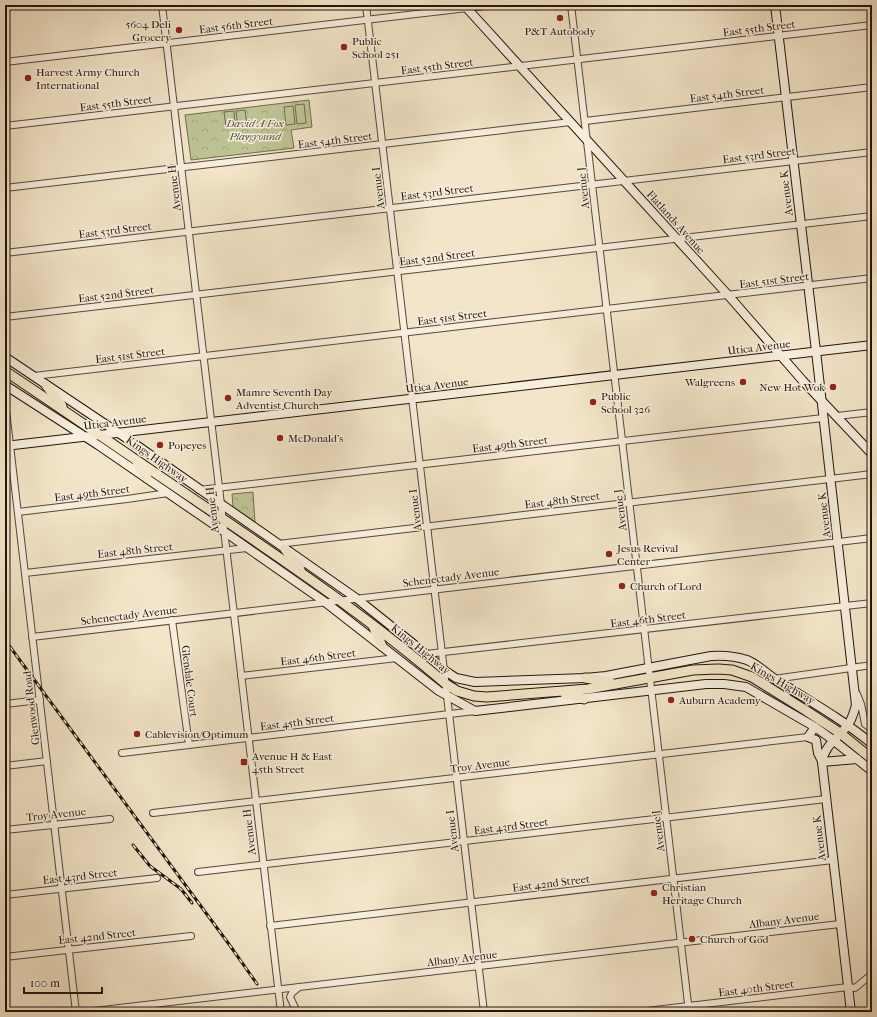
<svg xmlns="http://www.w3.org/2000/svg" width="877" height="1017" viewBox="0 0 877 1017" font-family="'IM FELL French Canon',serif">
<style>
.park{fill:url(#park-crowns);stroke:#706c50}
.pitch{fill:#bec394;stroke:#706c50}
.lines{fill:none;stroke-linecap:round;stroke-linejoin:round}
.street-casing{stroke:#56483a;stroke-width:8}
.secondary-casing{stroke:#21140b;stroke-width:10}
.primary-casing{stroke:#21140b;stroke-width:11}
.street{stroke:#f7eedc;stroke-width:6}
.secondary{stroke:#f7eedc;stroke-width:8}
.primary{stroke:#f3e5c9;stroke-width:9}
.rail-casing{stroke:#21140b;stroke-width:3}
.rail{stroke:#f7eedc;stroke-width:1.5;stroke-dasharray:4.5;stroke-linecap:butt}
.poi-dot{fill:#8f2418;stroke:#f7eedc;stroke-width:1.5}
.labels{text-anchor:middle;stroke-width:3;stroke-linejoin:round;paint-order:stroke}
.poi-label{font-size:11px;fill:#21140b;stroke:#f7eedc;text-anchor:start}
.street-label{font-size:11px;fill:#21140b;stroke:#f7eedc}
.park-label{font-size:11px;font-style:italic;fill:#58513b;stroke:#f7eedc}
</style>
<defs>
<pattern id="park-crowns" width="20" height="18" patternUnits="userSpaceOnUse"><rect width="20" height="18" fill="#bec394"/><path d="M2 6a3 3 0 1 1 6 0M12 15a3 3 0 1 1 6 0" fill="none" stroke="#a3a77e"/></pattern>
</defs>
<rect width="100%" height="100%" fill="#f3e5c9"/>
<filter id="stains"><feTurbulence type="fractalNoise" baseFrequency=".005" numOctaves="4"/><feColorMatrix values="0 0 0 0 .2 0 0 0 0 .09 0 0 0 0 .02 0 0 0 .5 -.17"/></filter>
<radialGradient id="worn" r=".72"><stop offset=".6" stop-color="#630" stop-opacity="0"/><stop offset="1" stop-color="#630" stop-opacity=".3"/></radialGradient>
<g class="park">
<path d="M309 100 312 127 291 130 294 148 191 160 185 115Z"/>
<path d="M253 492 255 522 233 507 232 494Z"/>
</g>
<g class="pitch">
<path d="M304 104 306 123 297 124 295 105Z"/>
<path d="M293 106 295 124 286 125 284 107Z"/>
<path d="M245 110 247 125 238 126 236 111Z"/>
<path d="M234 111 235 126 226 127 224 112Z"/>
</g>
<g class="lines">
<g class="street-casing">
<g id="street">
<path d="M162 5 281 1012"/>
<path d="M366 5 484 1012"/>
<path d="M571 5 689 1012"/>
<path d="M5 62 493 5"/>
<path d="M585 121 872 87"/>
<path d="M5 126 872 25"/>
<path d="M5 188 571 122"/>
<path d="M5 253 872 152"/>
<path d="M5 317 872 216"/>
<path d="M34 376 872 278"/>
<path d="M5 402 76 1012"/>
<path d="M837 416 872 412"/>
<path d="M199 490 823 418"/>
<path d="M18 512 127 499 168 493"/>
<path d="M278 544 872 474"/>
<path d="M25 573 247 548"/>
<path d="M172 620 189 745"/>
<path d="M32 637 872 538"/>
<path d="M426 654 872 603"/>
<path d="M241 676 397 658"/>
<path d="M774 679 872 665"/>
<path d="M857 694 861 704 865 724 872 729"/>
<path d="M5 704 40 700"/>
<path d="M122 753 475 711"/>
<path d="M5 766 47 761"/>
<path d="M153 813 808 737"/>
<path d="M5 830 110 819"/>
<path d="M198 872 826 799"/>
<path d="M5 895 157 878"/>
<path d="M270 926 833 860"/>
<path d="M5 957 191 936"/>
<path d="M85 1012 840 924"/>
<path d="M297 1012 290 997 292 993 299 987"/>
<path d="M638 1012 848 987 855 988 872 974"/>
</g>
</g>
<g class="secondary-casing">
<g id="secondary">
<path d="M464 5 728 295 803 381 872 454"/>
<path d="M775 5 816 351 856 705C854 712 852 720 847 726 838 738 824 746 822 762L851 1012"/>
<path d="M5 357 132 442 356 598 426 654 444 670 456 678 475 682 585 678 606 676 711 656C723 655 735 656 747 660 757 664 766 673 775 679 808 700 842 719 872 744"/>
<path d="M5 385 98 445 232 537 325 602 439 691 475 711 706 684H724L746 687 815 727 833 740 872 771"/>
<path d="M5 446 872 345"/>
<path d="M815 727 808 737 816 740 818 753 822 761"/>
<path d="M822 762 857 759"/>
</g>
</g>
<g class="primary-casing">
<g id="primary">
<path d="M5 371C68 413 130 456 192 498 279 557 366 615 446 684L457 691 474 696 487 697 588 689 693 670 718 669 732 670 752 677 805 710 840 733 872 759"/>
<path d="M46 385 62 406"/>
<path d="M137 462 147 478"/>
<path d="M285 549 300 569"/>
<path d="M373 626 382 646"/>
<path d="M585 678 610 682"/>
<path d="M565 694 584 699"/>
</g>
</g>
<use href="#street" class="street"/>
<use href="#secondary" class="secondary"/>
<use href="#primary" class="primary"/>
<g class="rail-casing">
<g id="rail">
<path d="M5 640 231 947 257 984"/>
<path d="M133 845 150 866 181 889 192 903"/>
</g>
</g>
<use href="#rail" class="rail"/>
</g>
<g class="poi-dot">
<circle cx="560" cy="18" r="4"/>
<circle cx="179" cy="30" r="4"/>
<circle cx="344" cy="47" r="4"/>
<circle cx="28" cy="78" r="4"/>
<circle cx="743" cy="382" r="4"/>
<circle cx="833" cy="387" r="4"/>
<circle cx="228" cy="398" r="4"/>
<circle cx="593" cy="402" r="4"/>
<circle cx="280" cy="438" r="4"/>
<circle cx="160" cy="445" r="4"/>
<circle cx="609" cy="554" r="4"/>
<circle cx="622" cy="586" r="4"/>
<circle cx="671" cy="700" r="4"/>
<circle cx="137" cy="734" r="4"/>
<rect x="240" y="758" width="8" height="8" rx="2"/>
<circle cx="654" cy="893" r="4"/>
<circle cx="692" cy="939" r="4"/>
</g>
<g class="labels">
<g class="poi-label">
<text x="171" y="28" text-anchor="end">5604 Deli<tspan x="171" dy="13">Grocery</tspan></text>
<text x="560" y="35" text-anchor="middle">P&amp;T Autobody</text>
<text x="352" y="45">Public<tspan x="352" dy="13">School 251</tspan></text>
<text x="36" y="76">Harvest Army Church<tspan x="36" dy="13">International</tspan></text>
<text x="735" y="386" text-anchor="end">Walgreens</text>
<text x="825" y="391" text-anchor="end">New Hot Wok</text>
<text x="236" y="396">Mamre Seventh Day<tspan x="236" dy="13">Adventist Church</tspan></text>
<text x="601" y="400">Public<tspan x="601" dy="13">School 326</tspan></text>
<text x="288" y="442">McDonald's</text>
<text x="168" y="449">Popeyes</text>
<text x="617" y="552">Jesus Revival<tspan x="617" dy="13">Center</tspan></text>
<text x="630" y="590">Church of Lord</text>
<text x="679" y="704">Auburn Academy</text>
<text x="145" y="738">Cablevision/Optimum</text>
<text x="252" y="760">Avenue H &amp; East<tspan x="252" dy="13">45th Street</tspan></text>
<text x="662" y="891">Christian<tspan x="662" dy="13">Heritage Church</tspan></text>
<text x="700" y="943">Church of God</text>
</g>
<g class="street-label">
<text transform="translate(236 25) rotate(-7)" y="4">East 56th Street</text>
<text transform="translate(759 28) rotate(-7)" y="4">East 55th Street</text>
<text transform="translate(437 66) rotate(-7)" y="4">East 55th Street</text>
<text transform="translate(727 94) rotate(-7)" y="4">East 54th Street</text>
<text transform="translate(116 103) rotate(-7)" y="4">East 55th Street</text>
<text transform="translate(335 140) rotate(-7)" y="4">East 54th Street</text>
<text transform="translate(759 155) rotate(-7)" y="4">East 53rd Street</text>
<text transform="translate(174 188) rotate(-97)" y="4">Avenue H</text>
<text transform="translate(378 188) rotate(-97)" y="4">Avenue I</text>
<text transform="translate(583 188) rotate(-96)" y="4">Avenue J</text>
<text transform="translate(437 192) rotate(-7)" y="4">East 53rd Street</text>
<text transform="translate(786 193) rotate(-97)" y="4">Avenue K</text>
<text transform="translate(676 222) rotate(48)" y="4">Flatlands Avenue</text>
<text transform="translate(115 230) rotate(-7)" y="4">East 53rd Street</text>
<text transform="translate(437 257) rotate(-7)" y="4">East 52nd Street</text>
<text transform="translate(774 280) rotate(-7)" y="4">East 51st Street</text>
<text transform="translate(116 294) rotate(-7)" y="4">East 52nd Street</text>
<text transform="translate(452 317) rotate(-7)" y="4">East 51st Street</text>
<text transform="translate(759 347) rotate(-7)" y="4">Utica Avenue</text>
<text transform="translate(130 355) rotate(-7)" y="4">East 51st Street</text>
<text transform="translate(437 385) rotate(-7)" y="4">Utica Avenue</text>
<text transform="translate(115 422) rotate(-7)" y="4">Utica Avenue</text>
<text transform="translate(510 444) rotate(-7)" y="4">East 49th Street</text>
<text transform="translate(157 459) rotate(35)" y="4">Kings Highway</text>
<text transform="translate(92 493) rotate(-7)" y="4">East 49th Street</text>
<text transform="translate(562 500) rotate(-7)" y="4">East 48th Street</text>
<text transform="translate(212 510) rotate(-97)" y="4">Avenue H</text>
<text transform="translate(415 510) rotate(-97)" y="4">Avenue I</text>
<text transform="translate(620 510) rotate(-97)" y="4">Avenue J</text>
<text transform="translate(824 515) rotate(-97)" y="4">Avenue K</text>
<text transform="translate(135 550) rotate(-6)" y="4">East 48th Street</text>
<text transform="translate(451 577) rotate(-7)" y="4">Schenectady Avenue</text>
<text transform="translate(129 615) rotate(-7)" y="4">Schenectady Avenue</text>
<text transform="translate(648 619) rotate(-7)" y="4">East 46th Street</text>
<text transform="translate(421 649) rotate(39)" y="4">Kings Highway</text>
<text transform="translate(318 657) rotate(-7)" y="4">East 46th Street</text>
<text transform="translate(190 681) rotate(83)" y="4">Glendale Court</text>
<text transform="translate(783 683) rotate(30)" y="4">Kings Highway</text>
<text transform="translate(31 708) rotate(-97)" y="4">Glenwood Road</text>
<text transform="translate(297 722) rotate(-7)" y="4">East 45th Street</text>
<text transform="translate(480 765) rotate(-7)" y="4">Troy Avenue</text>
<text transform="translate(56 814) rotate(-6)" y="4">Troy Avenue</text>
<text transform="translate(511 826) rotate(-7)" y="4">East 43rd Street</text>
<text transform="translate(452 831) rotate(-97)" y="4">Avenue I</text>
<text transform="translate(658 831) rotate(-97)" y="4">Avenue J</text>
<text transform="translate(249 832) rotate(-97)" y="4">Avenue H</text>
<text transform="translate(819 838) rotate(-97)" y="4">Avenue K</text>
<text transform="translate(80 876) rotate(-6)" y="4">East 43rd Street</text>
<text transform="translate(551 883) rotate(-7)" y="4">East 42nd Street</text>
<text transform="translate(784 920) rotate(-7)" y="4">Albany Avenue</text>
<text transform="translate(97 936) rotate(-6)" y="4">East 42nd Street</text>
<text transform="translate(462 958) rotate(-7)" y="4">Albany Avenue</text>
<text transform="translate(756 988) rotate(-7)" y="4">East 40th Street</text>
</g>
<g class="park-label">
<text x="255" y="127">David A Fox<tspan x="255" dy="13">Playground</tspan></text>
</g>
</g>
<rect width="877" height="1017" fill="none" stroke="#f3e5c9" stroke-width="20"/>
<rect x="6" y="6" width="865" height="1005" fill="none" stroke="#21140b" stroke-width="2"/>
<rect x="10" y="10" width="857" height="997" fill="none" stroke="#21140b"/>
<path d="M24 987v6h78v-6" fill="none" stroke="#21140b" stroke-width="2"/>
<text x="30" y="987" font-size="12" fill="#21140b" stroke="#f7eedc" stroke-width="3" paint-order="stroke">100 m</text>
<rect width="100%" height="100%" filter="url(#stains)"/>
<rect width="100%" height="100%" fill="url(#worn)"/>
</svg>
